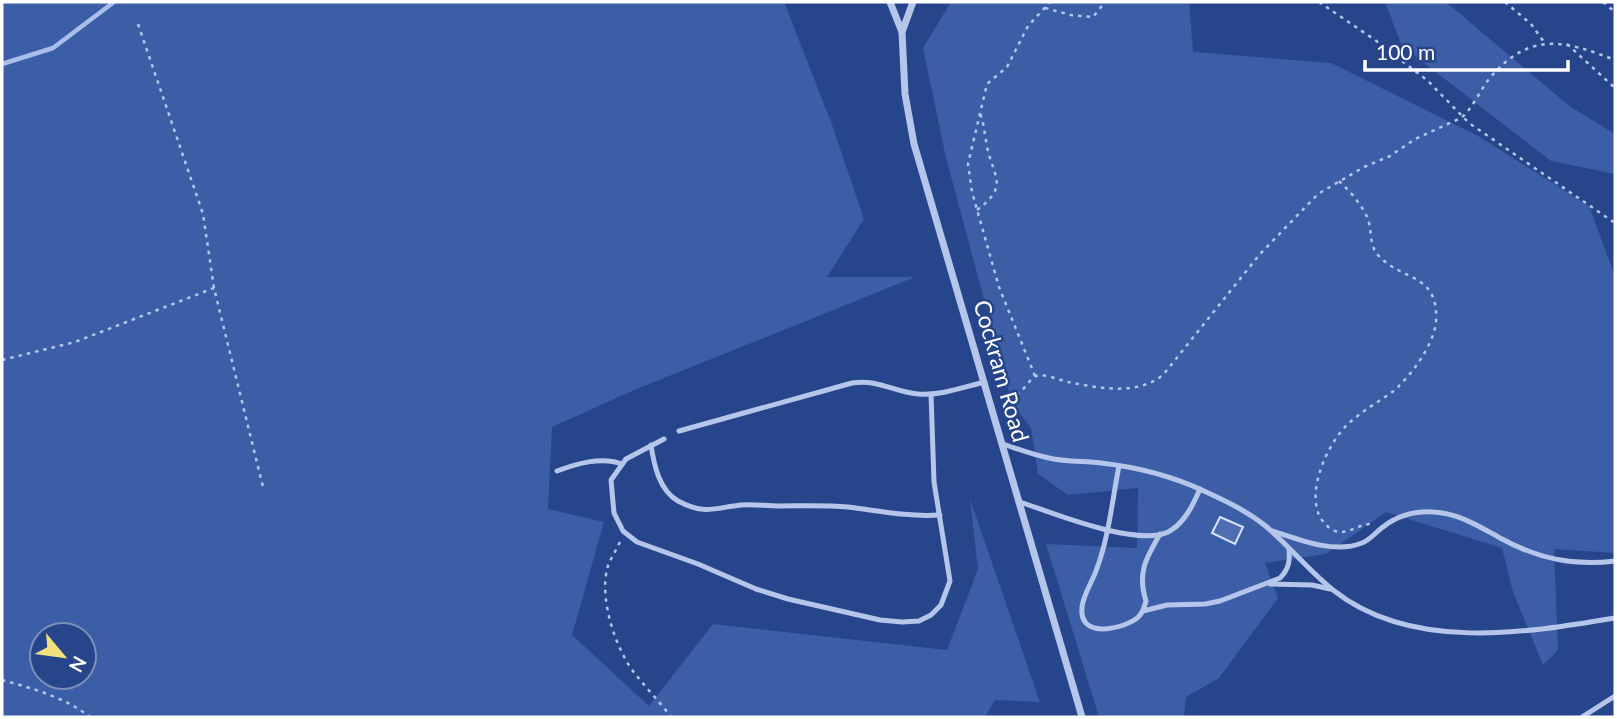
<svg xmlns="http://www.w3.org/2000/svg" width="1617" height="719" viewBox="0 0 1617 719" font-family="Lato,sans-serif">
<style>
.green{fill:#3b5ea7;fill-rule:evenodd}
.lines{fill:none;stroke-linecap:round;stroke-linejoin:round}
.stream{stroke:#a9bfea;stroke-width:4.5}
.building{fill:#4f6eb2;stroke:#d9e3f7;stroke-width:2}
.path{stroke:#b5c6ea;stroke-width:2.5;stroke-dasharray:3.5 5;stroke-linecap:butt}
.lane{stroke:#b5c6ea;stroke-width:5}
.street{stroke:#b5c6ea;stroke-width:7}
.labels{text-anchor:middle;stroke-width:5;stroke-linejoin:round;paint-order:stroke}
.street-label{font-size:23px;fill:#fff;stroke:#27458a}
</style>
<rect width="100%" height="100%" fill="#27458a"/>
<g class="green">
<path d="M4 2H784L831 122 864 219 827 277H915L632 391 552 427 548 509 604 522 572 635 649 706 713 624 947 650 978 569 970 499 1040 702 995 700 985 717H2V22ZM42 635H84V677H42Z"/>
<path d="M951 2H1189L1193 52 1331 63 1478 136 1589 206 1615 276V553L1554 549 1558 650 1543 665 1513 592 1502 548 1386 512 1326 554 1265 563 1278 598 1219 678 1186 697 1184 717H1099L1046 544 1137 548 1138 488 1068 495 1038 474 1031 428 1012 403 946 158 923 48Z"/>
<path d="M1385 2H1446L1568 105 1615 134V174L1551 161 1402 46Z"/>
</g>
<g class="lines">
<path class="stream" d="M2 64 53 48 114 2"/>
</g>
<path class="building" d="M1220 517 1243 527 1235 544 1212 533Z"/>
<g class="lines">
<g class="path">
<path d="M1319 2 1375 40 1428 81 1469 123 1615 223"/>
<path d="M1505 2 1531 24 1544 42"/>
<path d="M1603 2 1615 12"/>
<path d="M1045 8 1071 15 1093 17 1105 2"/>
<path d="M138 24 203 214 214 288 263 487"/>
<path d="M1567 44 1615 88"/>
<path d="M1339 181C1350 191 1362 205 1368 219 1372 231 1369 245 1378 255 1402 282 1439 272 1436 322 1434 345 1409 379 1391 393 1376 403 1361 412 1348 424 1328 443 1306 490 1320 517 1324 524 1332 532 1341 532 1351 532 1360 524 1371 524"/>
<path d="M977 210C1009 186 994 178 987 147 985 135 984 124 980 113"/>
<path d="M2 360 75 342 214 288"/>
<path d="M1035 376 999 287 972 192 968 164 987 84 1007 67 1028 26 1050 2"/>
<path d="M1000 399C1010 397 1018 396 1024 388 1028 384 1031 378 1036 376 1044 373 1059 380 1068 382 1099 388 1137 396 1163 375L1260 254 1318 194 1364 167 1390 156 1415 139 1461 118C1473 108 1479 92 1489 79 1529 31 1564 40 1615 60"/>
<path d="M620 542C616 550 611 558 608 566 598 597 616 651 636 675 647 689 660 702 671 717"/>
<path d="M2 680C32 688 66 698 90 717"/>
</g>
<g class="lane">
<path d="M679 431 852 383C879 379 893 392 918 394 940 396 963 387 985 382"/>
<path d="M664 439 626 459 611 480 614 513 623 531 637 542 698 564 756 589 788 599 880 620 902 622 919 621 931 615 941 605 950 581 934 482 931 394"/>
<path d="M1003 444C1018 449 1033 455 1049 458 1066 462 1084 461 1101 463 1136 467 1172 476 1204 491 1226 501 1249 512 1268 528 1291 548 1309 571 1333 590 1411 652 1525 633 1615 618"/>
<path d="M651 445C654 465 659 490 678 501 704 515 714 508 741 505 753 504 766 506 778 506 802 506 825 505 848 507 880 511 907 517 940 515"/>
<path d="M1119 466C1112 501 1109 537 1096 571 1091 585 1075 607 1085 622 1095 635 1124 627 1136 619 1142 615 1144 608 1146 601 1137 573 1146 558 1160 534"/>
<path d="M557 471C576 464 601 456 622 464"/>
<path d="M1020 502C1053 513 1136 547 1168 532 1184 524 1193 505 1200 489"/>
<path d="M1273 531C1300 540 1334 554 1362 543 1370 540 1376 532 1383 527 1397 516 1415 511 1433 512 1459 513 1480 527 1502 539 1539 559 1574 566 1615 561"/>
<path d="M1270 584 1312 585 1330 589"/>
<path d="M1143 611 1167 605 1205 604 1220 601 1280 578C1289 569 1290 561 1289 549"/>
<path d="M1582 717 1615 696"/>
</g>
<g class="street">
<path d="M890 2 902 32 905 94 914 144 1082 717"/>
<path d="M902 32 913 2"/>
</g>
</g>
<g class="labels">
<g class="street-label">
<text transform="translate(1001 371) rotate(74)" y="8">Cockram Road</text>
</g>
</g>
<rect width="1617" height="719" fill="none" stroke="#ffffff" stroke-width="7"/>
<g transform="translate(63 656) rotate(119)"><circle r="33" fill="#27458a" stroke="#7d8fb9" stroke-width="2"/>
<path d="M0-5L12 26L0 18L-12 26Z" fill="#f2e07a"/>
<text y="-10" font-size="19" font-weight="bold" text-anchor="middle" fill="#ffffff">N</text>
</g>
<path d="M1365 60v10h203v-10" fill="none" stroke="#ffffff" stroke-width="3.5"/>
<text x="1376" y="60" font-size="21" fill="#ffffff" stroke="#27458a" stroke-width="5" paint-order="stroke">100 m</text>
</svg>
